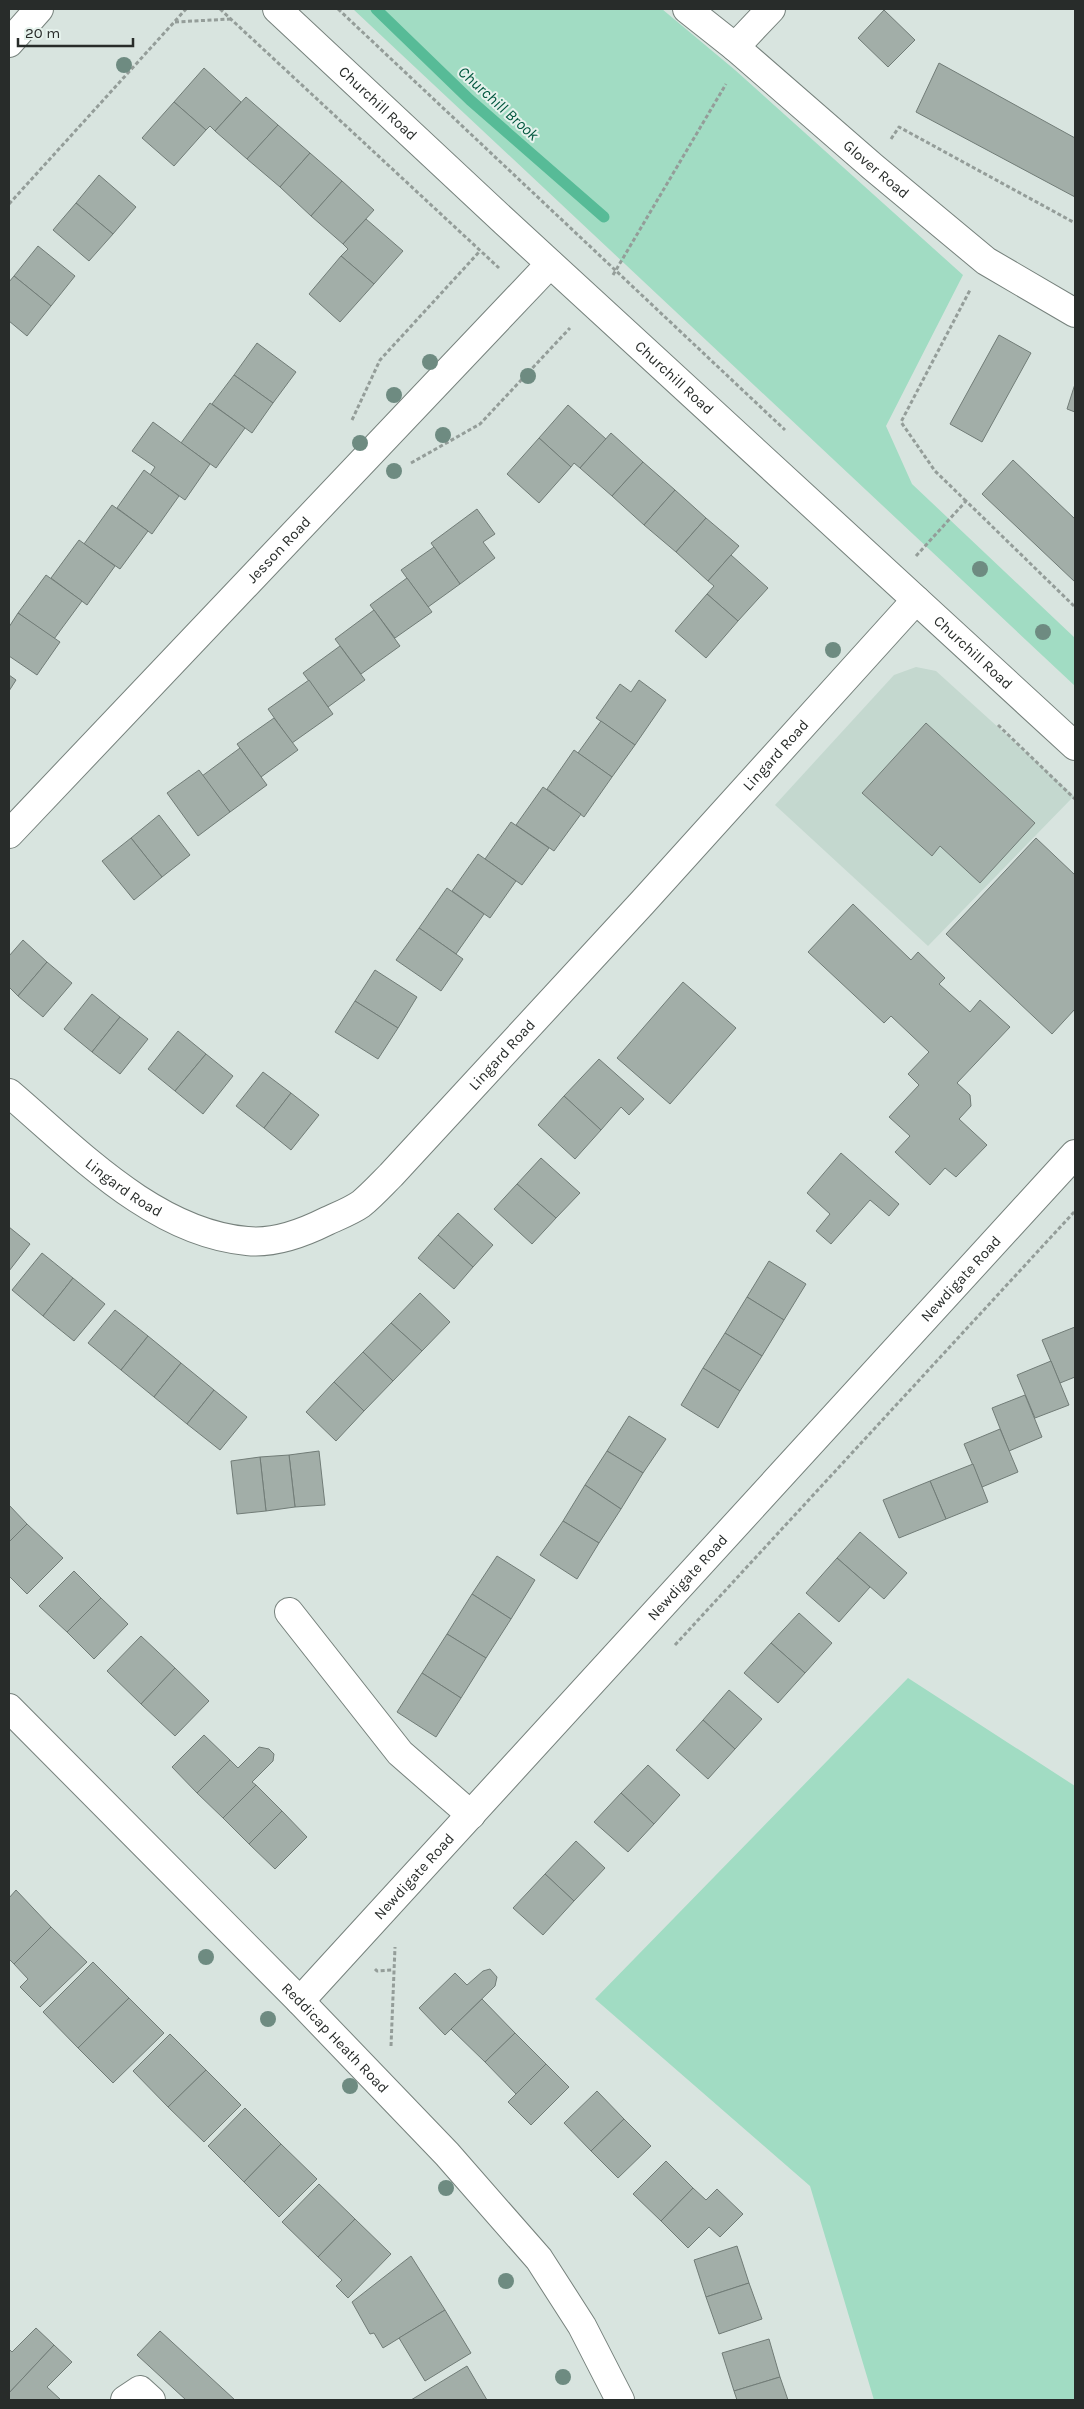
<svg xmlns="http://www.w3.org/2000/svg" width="1084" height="2409" viewBox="0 0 1084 2409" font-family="Karla,sans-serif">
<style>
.built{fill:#c4d8cf}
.green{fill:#a1dcc3}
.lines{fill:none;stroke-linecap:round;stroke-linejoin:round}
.stream{stroke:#57bb97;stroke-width:11}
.building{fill:#a2aea8;stroke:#717c77}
.minor-casing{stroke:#76817c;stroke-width:30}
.path{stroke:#949d99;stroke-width:3;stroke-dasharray:4 2.5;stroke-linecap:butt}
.minor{stroke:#fff;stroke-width:28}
.tree{fill:#6e8b81}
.labels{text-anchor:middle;stroke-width:4;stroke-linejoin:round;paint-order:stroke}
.street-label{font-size:15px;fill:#282c2a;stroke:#e5f2ec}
.water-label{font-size:16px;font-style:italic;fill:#00563e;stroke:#e5f2ec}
</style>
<rect width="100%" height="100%" fill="#d8e4df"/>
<path class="built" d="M916 667 936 671 1074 796 928 946 775 805 894 675Z"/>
<g class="green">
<path d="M353 9H662L735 70 963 275 886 426 912 484 1075 638V686Z"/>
<path d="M908 1678 1075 1786V2400H874L810 2186 595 1999Z"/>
</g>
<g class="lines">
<path class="stream" d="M376 9 470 100 604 217"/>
</g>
<g class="building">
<path d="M884 10 915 40 888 67 858 38Z"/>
<path d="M939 63 1075 138V197L916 112Z"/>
<path d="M204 68 241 102 215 131 210 126 206 130 174 102Z"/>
<path d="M246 97 278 125 247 159 215 131Z"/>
<path d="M174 102 206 130 174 166 142 138Z"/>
<path d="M278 125 310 153 280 187 247 159Z"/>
<path d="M310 153 342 181 311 216 280 187Z"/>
<path d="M99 175 136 207 113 234 76 203Z"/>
<path d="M342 181 374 210 343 244 311 216Z"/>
<path d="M76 203 113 234 89 261 53 230Z"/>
<path d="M366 219 403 251 374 284 341 256 348 249 343 244Z"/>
<path d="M38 246 75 276 51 306 14 276Z"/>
<path d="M341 256 374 284 340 322 309 294Z"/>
<path d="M14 276 51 306 27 336 9 321V282Z"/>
<path d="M999 335 1031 353 982 442 950 424Z"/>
<path d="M257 343 296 372 273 403 234 375Z"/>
<path d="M234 375 273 403 252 433 212 404Z"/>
<path d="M1075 384V412L1067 409Z"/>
<path d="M210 403 245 428 216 468 181 443Z"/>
<path d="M568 405 606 439 580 468 574 463 571 467 539 438Z"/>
<path d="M153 422 210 464 185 500 150 475 155 467 132 451Z"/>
<path d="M611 433 643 462 612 496 580 468Z"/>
<path d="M539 438 571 467 539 503 507 474Z"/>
<path d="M1013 460 1075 519V582L982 494Z"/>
<path d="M643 462 675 490 644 525 612 496Z"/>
<path d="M144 470 179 496 152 534 117 508Z"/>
<path d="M675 490 706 518 676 552 644 525Z"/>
<path d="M112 505 148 531 120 569 84 544Z"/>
<path d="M477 509 495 534 483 542 495 558 460 584 431 543Z"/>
<path d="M706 518 739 546 708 581 676 552Z"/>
<path d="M79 540 115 566 87 605 51 578Z"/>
<path d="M434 547 460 584 428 607 401 570Z"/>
<path d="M731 555 768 588 738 621 707 594 714 586 708 581Z"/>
<path d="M46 575 82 601 54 639 18 613Z"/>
<path d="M407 578 432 612 395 638 370 605Z"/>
<path d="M707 594 738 621 706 658 675 631Z"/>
<path d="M374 610 400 646 361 674 335 639Z"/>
<path d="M18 613 60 642 37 675 9 656V627Z"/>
<path d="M340 646 365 680 328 707 303 673Z"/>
<path d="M9 675 16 680 9 691Z"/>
<path d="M309 680 333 714 292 743 268 709Z"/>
<path d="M639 680 666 700 635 745 596 718 620 684 631 692Z"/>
<path d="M274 718 298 750 261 777 237 744Z"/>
<path d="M601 721 635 745 612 777 578 753Z"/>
<path d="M926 723 1035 823 980 883 940 846 932 856 862 793Z"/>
<path d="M240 748 267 785 230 812 202 776Z"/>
<path d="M574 750 612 777 584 817 547 789Z"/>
<path d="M199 770 230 812 198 836 167 793Z"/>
<path d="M543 787 581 814 554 851 516 825Z"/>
<path d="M159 815 190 855 162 877 131 838Z"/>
<path d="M511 822 549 848 522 885 485 859Z"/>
<path d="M131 838 162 877 134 900 102 861Z"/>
<path d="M1036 838 1075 875V1009L1052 1034 946 934Z"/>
<path d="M478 854 516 881 490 918 452 891Z"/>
<path d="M447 888 484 914 456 954 419 928Z"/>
<path d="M853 904 911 960 918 952 945 978 939 984 970 1012 980 1000 1010 1027 957 1083 970 1095 971 1106 959 1119 987 1145 956 1177 945 1168 930 1185 895 1152 910 1136 889 1117 919 1085 908 1074 929 1052 891 1016 884 1023 808 952Z"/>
<path d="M419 928 463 959 441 991 396 960Z"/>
<path d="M23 940 47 962 18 996 9 987V956Z"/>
<path d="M47 962 72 983 43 1017 18 996Z"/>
<path d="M375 970 417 997 398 1028 355 1001Z"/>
<path d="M683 982 736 1028 670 1104 617 1058Z"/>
<path d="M92 994 120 1017 92 1052 64 1029Z"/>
<path d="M355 1001 398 1028 378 1059 335 1032Z"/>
<path d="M120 1017 148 1039 120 1074 92 1052Z"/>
<path d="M178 1031 206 1054 175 1091 148 1069Z"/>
<path d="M206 1054 233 1076 203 1114 175 1091Z"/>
<path d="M599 1059 644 1099 629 1115 621 1107 601 1130 564 1096Z"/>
<path d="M263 1072 291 1093 264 1128 236 1106Z"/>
<path d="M291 1093 319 1115 291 1150 264 1128Z"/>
<path d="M564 1096 601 1130 575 1159 538 1125Z"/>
<path d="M841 1153 899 1204 889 1216 870 1200 831 1244 816 1231 830 1214 807 1193Z"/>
<path d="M541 1158 580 1193 556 1218 517 1184Z"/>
<path d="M517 1184 556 1218 532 1244 494 1209Z"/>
<path d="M458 1213 493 1245 473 1267 438 1235Z"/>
<path d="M9 1227 30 1244 9 1271Z"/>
<path d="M438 1235 473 1267 454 1289 418 1258Z"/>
<path d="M42 1253 73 1278 43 1316 12 1290Z"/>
<path d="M769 1261 806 1284 784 1320 747 1297Z"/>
<path d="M73 1278 105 1304 74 1341 43 1316Z"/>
<path d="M420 1293 450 1322 422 1351 391 1323Z"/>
<path d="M747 1297 784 1320 762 1356 725 1333Z"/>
<path d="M115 1310 148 1336 121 1370 88 1343Z"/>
<path d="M391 1323 422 1351 393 1381 363 1352Z"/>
<path d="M1075 1327V1377L1060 1383 1042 1340Z"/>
<path d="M725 1333 762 1356 740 1391 703 1368Z"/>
<path d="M148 1336 181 1363 154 1397 121 1370Z"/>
<path d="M363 1352 393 1381 364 1411 334 1382Z"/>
<path d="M1051 1361 1069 1405 1035 1418 1017 1375Z"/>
<path d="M181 1363 214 1390 187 1424 154 1397Z"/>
<path d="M703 1368 740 1391 718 1428 681 1405Z"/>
<path d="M334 1382 364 1411 336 1441 306 1412Z"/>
<path d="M214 1390 247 1417 220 1450 187 1424Z"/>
<path d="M1025 1395 1042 1437 1009 1451 992 1408Z"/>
<path d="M629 1416 666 1439 643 1473 607 1451Z"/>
<path d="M1000 1429 1018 1472 982 1487 964 1444Z"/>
<path d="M319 1451 325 1505 295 1507 289 1455Z"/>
<path d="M607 1451 643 1473 621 1509 585 1485Z"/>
<path d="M289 1455 295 1507 266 1511 260 1457Z"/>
<path d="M260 1457 266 1511 237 1514 231 1461Z"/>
<path d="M973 1464 988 1502 946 1519 930 1481Z"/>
<path d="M930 1481 946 1519 899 1538 883 1500Z"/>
<path d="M585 1485 621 1509 599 1543 563 1521Z"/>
<path d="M9 1505 27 1524 9 1542Z"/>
<path d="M563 1521 599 1543 577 1579 540 1555Z"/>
<path d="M27 1524 63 1558 27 1594 9 1576V1542Z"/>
<path d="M860 1532 907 1573 884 1599 837 1558Z"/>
<path d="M497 1556 535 1580 511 1619 472 1594Z"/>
<path d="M837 1558 870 1587 839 1622 806 1593Z"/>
<path d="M74 1571 101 1598 67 1632 39 1606Z"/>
<path d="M472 1594 511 1619 486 1658 447 1634Z"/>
<path d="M101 1598 128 1624 94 1659 67 1632Z"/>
<path d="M799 1613 832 1643 805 1673 771 1643Z"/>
<path d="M447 1634 486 1658 461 1698 422 1673Z"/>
<path d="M141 1636 175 1668 141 1704 107 1671Z"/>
<path d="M771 1643 805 1673 778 1703 744 1673Z"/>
<path d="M175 1668 209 1701 175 1736 141 1704Z"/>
<path d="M422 1673 461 1698 436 1737 397 1712Z"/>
<path d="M729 1690 762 1719 735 1749 703 1720Z"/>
<path d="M703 1720 735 1749 708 1779 676 1750Z"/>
<path d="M204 1735 230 1760 197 1793 172 1767Z"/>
<path d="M259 1747 269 1749 274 1754 273 1761 252 1782 256 1785 223 1818 197 1793 230 1760 238 1768Z"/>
<path d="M648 1765 680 1795 654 1824 621 1793Z"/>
<path d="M256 1785 282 1811 249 1844 223 1818Z"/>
<path d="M621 1793 654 1824 628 1852 594 1822Z"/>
<path d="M282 1811 307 1837 275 1869 249 1844Z"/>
<path d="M576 1841 605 1868 574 1901 545 1874Z"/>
<path d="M545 1874 574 1901 543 1935 513 1908Z"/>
<path d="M16 1890 51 1927 14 1964 9 1959V1898Z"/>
<path d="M51 1927 87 1962 40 2007 20 1987 28 1979 14 1964Z"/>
<path d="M93 1962 129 1998 78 2048 43 2012Z"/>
<path d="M490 1969 497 1977 495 1986 445 2035 419 2008 455 1973 467 1985 483 1971Z"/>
<path d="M129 1998 164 2033 113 2083 78 2048Z"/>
<path d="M482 1999 515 2033 485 2062 451 2029Z"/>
<path d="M515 2033 546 2064 516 2094 485 2062Z"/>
<path d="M170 2034 206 2070 168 2107 133 2071Z"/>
<path d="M546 2064 569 2087 531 2125 508 2102Z"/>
<path d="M206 2070 241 2105 204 2142 168 2107Z"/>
<path d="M597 2091 624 2119 591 2151 564 2123Z"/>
<path d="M245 2108 281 2144 244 2182 208 2146Z"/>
<path d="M624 2119 651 2146 618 2178 591 2151Z"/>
<path d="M281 2144 317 2179 279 2217 244 2182Z"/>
<path d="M666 2161 693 2188 661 2221 633 2194Z"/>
<path d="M319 2184 355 2219 318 2257 282 2222Z"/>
<path d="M693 2188 706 2200 717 2189 743 2214 720 2237 709 2227 688 2248 661 2221Z"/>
<path d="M355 2219 391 2254 348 2298 336 2286 342 2280 318 2257Z"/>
<path d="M737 2246 749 2283 706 2297 694 2260Z"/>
<path d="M411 2256 445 2310 383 2348 374 2333 370 2334 352 2302Z"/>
<path d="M749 2283 762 2319 719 2334 706 2297Z"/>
<path d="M445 2310 471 2353 425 2381 399 2338Z"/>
<path d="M36 2328 54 2345 9 2393V2349L12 2352Z"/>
<path d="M160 2331 235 2400H186L137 2355Z"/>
<path d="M769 2339 780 2377 734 2391 722 2353Z"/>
<path d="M54 2345 72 2362 47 2387 61 2400H9V2393Z"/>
<path d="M467 2366 487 2400H411Z"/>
<path d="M780 2377 788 2400H737L734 2391Z"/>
</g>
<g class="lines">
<g class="minor-casing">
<g id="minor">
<path id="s1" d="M277 9 505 222 1075 746"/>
<path id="s2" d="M687 9 735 47 873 167 986 261 1075 313"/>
<path d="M9 43 39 9"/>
<path d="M735 47 771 9"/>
<path id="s3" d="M9 834 550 264"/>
<path id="s4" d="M9 1093C76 1150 154 1233 247 1241 274 1244 303 1233 327 1221 338 1216 351 1211 361 1204 372 1195 381 1185 391 1175L642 903 916 600"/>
<path d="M289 1612 400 1753 471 1815"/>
<path id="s5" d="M9 1708 300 2001 447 2154 539 2259 582 2326 620 2400"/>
<path id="s6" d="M300 2001 1075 1154"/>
<path d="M125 2400 140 2390 151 2400"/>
</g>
</g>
<g class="path">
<path d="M220 9 499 268"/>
<path d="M338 9 785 430"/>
<path d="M175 22 231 19"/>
<path d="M891 139 899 127 1075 223"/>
<path d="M9 204 186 9"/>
<path d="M613 275 726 84"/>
<path d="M352 420 380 360 480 251"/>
<path d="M411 463 480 424 570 328"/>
<path d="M966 501 935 471 901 422 970 290"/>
<path d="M916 556 966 501 1075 607"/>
<path d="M998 725 1075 799"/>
<path d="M675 1645 1075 1211"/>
<path d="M375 1969 377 1971 393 1970"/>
<path d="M391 2046 395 1947"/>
</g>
<use href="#minor" class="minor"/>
</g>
<g class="tree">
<circle cx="124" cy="65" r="8"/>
<circle cx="430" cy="362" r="8"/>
<circle cx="528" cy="376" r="8"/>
<circle cx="394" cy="395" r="8"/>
<circle cx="443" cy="435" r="8"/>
<circle cx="360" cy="443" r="8"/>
<circle cx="394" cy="471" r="8"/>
<circle cx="980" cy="569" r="8"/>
<circle cx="1043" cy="632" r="8"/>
<circle cx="833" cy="650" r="8"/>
<circle cx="206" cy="1957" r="8"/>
<circle cx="268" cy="2019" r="8"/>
<circle cx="350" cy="2086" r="8"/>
<circle cx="446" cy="2188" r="8"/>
<circle cx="506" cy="2281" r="8"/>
<circle cx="563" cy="2377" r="8"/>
</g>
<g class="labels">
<g class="street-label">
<text dy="5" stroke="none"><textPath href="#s1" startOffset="138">Churchill Road</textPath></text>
<text dy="5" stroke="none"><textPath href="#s2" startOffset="248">Glover Road</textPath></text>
<text dy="5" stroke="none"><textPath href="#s1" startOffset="542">Churchill Road</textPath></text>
<text dy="5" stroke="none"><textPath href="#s3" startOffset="392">Jesson Road</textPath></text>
<text dy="5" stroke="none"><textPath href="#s1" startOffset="948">Churchill Road</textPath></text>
<text dy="5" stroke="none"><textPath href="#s4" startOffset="1018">Lingard Road</textPath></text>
<text dy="5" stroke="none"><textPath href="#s4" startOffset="612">Lingard Road</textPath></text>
<text dy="5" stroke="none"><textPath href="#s4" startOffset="149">Lingard Road</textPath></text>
<text dy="5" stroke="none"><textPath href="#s6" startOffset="979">Newdigate Road</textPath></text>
<text dy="5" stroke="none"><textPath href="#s6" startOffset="574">Newdigate Road</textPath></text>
<text dy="5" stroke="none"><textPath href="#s6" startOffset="169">Newdigate Road</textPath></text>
<text dy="5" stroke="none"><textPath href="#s5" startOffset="464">Reddicap Heath Road</textPath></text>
</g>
<g class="water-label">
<text transform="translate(499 103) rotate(42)" y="6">Churchill Brook</text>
</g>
</g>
<rect width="1084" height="2409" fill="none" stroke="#282c2a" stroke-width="20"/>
<path d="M18 38v8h115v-8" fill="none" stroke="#282c2a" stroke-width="2.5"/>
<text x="25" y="38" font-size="15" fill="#282c2a" stroke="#e5f2ec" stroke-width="4" paint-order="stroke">20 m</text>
</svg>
